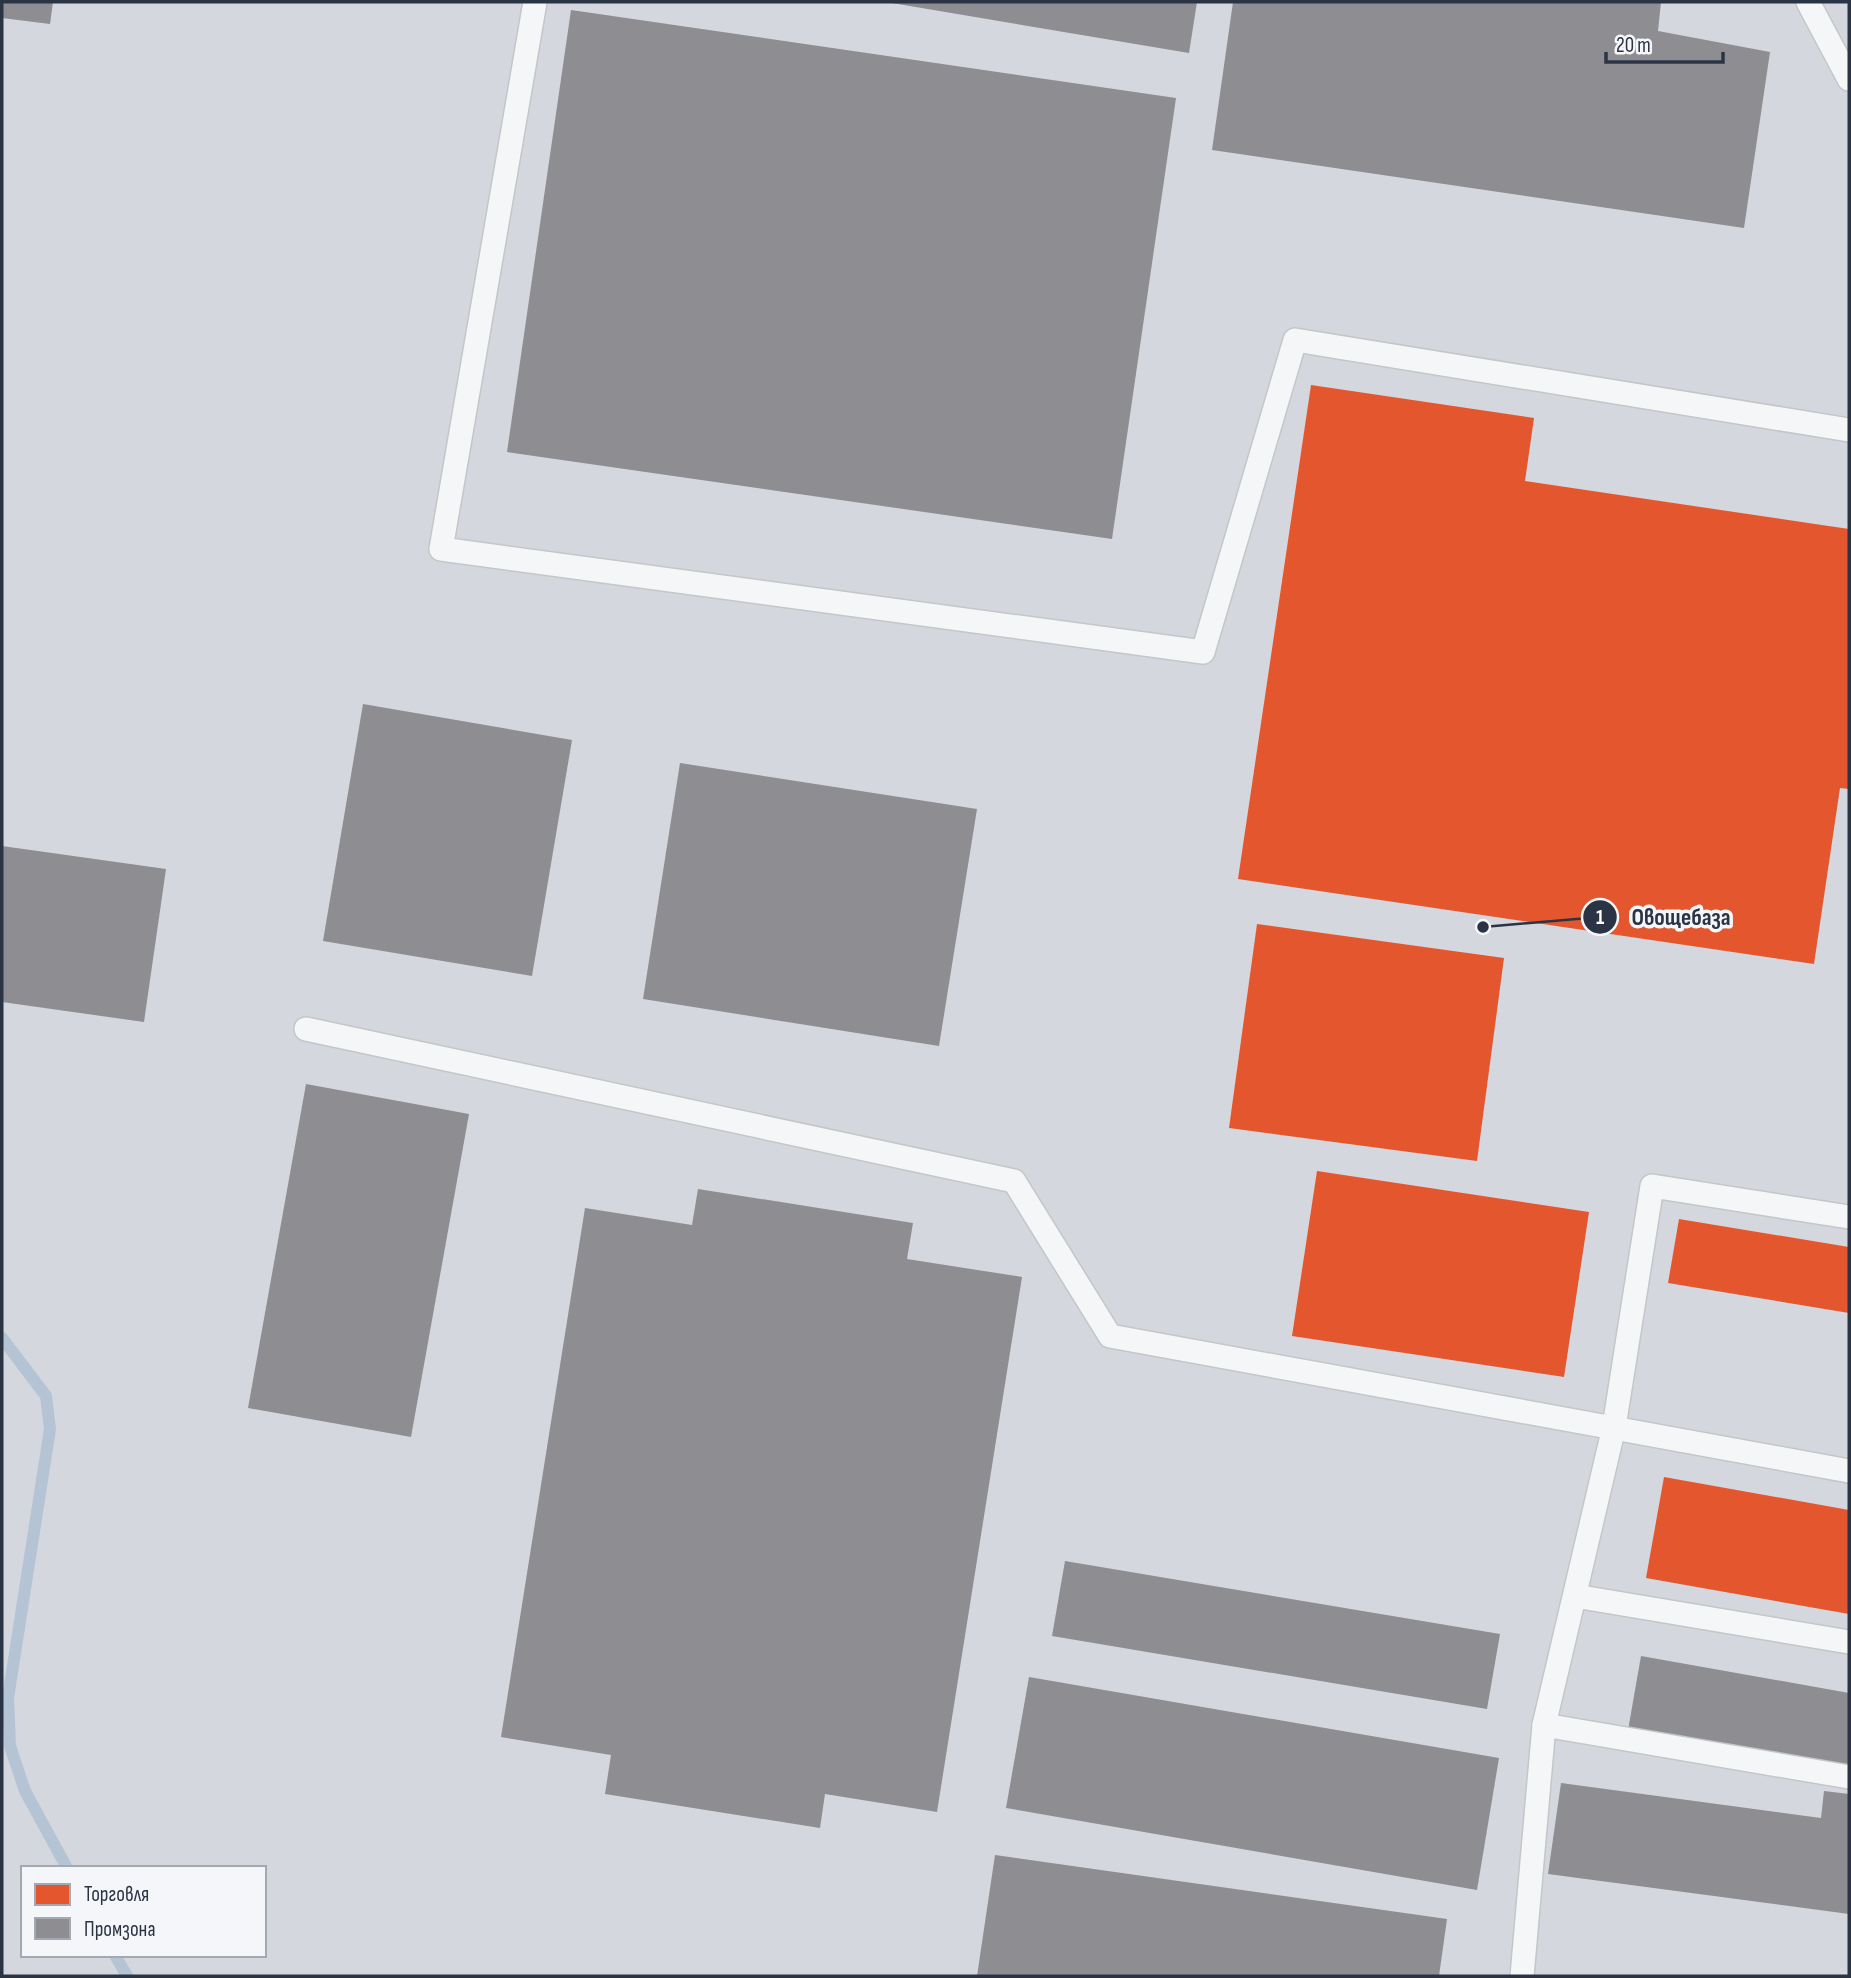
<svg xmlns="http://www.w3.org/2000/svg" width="1851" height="1978" viewBox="0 0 1851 1978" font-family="'Sofia Sans Condensed',sans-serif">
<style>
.built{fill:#d4d7dd;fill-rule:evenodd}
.shops{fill:#e4572e}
.industry{fill:#8d8d92}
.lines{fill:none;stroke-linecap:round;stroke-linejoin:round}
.stream{stroke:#b4c4d5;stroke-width:12}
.service-casing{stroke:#c4c6c8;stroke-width:26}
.service{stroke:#f5f6f7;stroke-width:23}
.leader{fill:none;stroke:#2b3445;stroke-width:2.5}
.callout-dot{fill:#2b3445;stroke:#f4f6f9;stroke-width:2.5}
.mark-label{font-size:21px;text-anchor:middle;font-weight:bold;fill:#fff}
.callout-label{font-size:24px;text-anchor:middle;font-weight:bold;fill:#2b3445;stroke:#f4f6f9;stroke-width:7;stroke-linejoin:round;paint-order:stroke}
</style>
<rect width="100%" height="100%" fill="#e6e8ea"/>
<path class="built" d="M2 2H1849V1976H2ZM23 1868H264V1955H23Z"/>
<g class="shops">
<path d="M1311 385 1534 418 1525 481 1849 529V789L1840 788 1814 964 1238 879Z"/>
<path d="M1257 924 1504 958 1477 1161 1229 1128Z"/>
<path d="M1317 1171 1589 1212 1564 1377 1292 1336Z"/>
<path d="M1679 1219 1849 1247V1313L1668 1283Z"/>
<path d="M1664 1477 1849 1510V1614L1646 1578Z"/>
</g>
<g class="industry">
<path d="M2 2H53L50 24 2 18Z"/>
<path d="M886 2H1197L1189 53Z"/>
<path d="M1233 2H1661L1658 31 1770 52 1744 228 1212 150Z"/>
<path d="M571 10 1176 98 1112 539 507 452Z"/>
<path d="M363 704 572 740 532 976 323 941Z"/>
<path d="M680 763 977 809 939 1046 643 999Z"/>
<path d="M2 846 166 869 144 1022 2 1002Z"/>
<path d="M306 1084 469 1114 411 1437 248 1408Z"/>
<path d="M698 1189 913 1223 907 1259 1022 1277 937 1812 825 1794 820 1828 605 1794 611 1755 501 1737 585 1208 692 1225Z"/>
<path d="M1065 1561 1500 1634 1487 1709 1052 1636Z"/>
<path d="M1641 1656 1849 1693V1776L1627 1736Z"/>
<path d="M1029 1677 1499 1758 1477 1890 1006 1808Z"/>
<path d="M1561 1783 1821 1818 1824 1791 1849 1794V1914L1548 1874Z"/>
<path d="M995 1855 1447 1919 1439 1976H977Z"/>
</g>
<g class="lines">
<g class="stream">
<path d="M2 1338 46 1396 50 1429 8 1698 10 1746 25 1791 67 1868"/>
<path d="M115 1955 127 1976"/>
</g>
<g class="service-casing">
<g id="service">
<path d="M535 2 441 549 1203 652 1295 340 1849 430"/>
<path d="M1808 2 1849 79"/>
<path d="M306 1029 1014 1181 1110 1336 1849 1471"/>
<path d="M1575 1596 1849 1642"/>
<path d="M1544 1725 1849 1777"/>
<path d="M1522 1976 1544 1725 1614 1427 1652 1186 1849 1217"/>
</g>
</g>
<use href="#service" class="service"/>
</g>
<path class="leader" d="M1483 927L1600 917"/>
<g class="callout-dot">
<circle cx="1483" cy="927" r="7"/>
<circle cx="1600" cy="917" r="18"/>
</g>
<g class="mark-label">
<text x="1600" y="924">1</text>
</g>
<g class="callout-label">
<text x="1681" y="925">Овощебаза</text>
</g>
<rect width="1851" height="1978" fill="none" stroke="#2b3445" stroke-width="7"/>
<rect x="21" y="1866" width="245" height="91" fill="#f4f6f9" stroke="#a4a8b1" stroke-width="2"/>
<rect x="35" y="1884" width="35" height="21" fill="#e4572e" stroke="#a4a8b1" stroke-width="2"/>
<text x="84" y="1901" font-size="21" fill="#2b3445">Торговля</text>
<rect x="35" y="1918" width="35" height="21" fill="#8d8d92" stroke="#a4a8b1" stroke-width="2"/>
<text x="84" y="1936" font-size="21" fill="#2b3445">Промзона</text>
<path d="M1606 52v10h117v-10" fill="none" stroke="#2b3445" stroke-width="3.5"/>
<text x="1616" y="52" font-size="21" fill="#2b3445" stroke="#f4f6f9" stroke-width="5" paint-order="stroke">20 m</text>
</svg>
